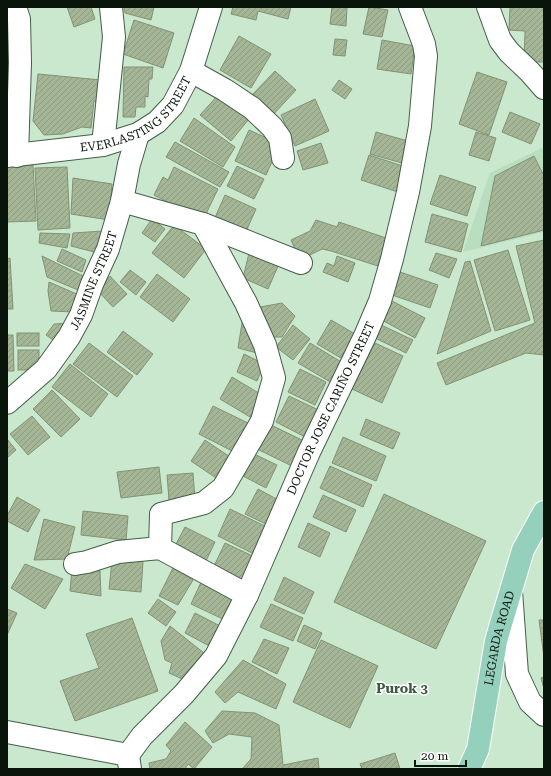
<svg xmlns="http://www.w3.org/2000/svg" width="551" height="776" viewBox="0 0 551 776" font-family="'Roboto Serif',serif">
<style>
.built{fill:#b9debf}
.building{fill:url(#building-hatch);stroke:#829273}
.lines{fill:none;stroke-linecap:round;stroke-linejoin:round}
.minor-casing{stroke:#445f48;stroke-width:24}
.major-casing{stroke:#fff;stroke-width:24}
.minor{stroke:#fff;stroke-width:22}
.major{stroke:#95d0bc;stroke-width:22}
.labels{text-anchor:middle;stroke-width:3;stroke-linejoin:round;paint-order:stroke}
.street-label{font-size:12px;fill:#09140b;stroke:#fff}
.neighbourhood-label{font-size:13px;font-weight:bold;fill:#3e5943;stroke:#fff}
</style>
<defs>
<pattern id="building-hatch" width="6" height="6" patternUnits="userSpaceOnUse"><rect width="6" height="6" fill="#a5b696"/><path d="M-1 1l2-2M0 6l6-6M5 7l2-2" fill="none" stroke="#8d9c80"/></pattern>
</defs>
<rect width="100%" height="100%" fill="#c9e8cd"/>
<path class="built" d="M544 147V232L463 252 490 173Z"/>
<g class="building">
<path d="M67 7H91L95 19 74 27Z"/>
<path d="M124 7H154L151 20 125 13Z"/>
<path d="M233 7H291L288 19 258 11 256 20 231 14Z"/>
<path d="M332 7H347L346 26 330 24Z"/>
<path d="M369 7 388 10 382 37 363 34Z"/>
<path d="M510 7H544V62H524L525 31 509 30Z"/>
<path d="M134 20 174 33 163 68 123 54Z"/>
<path d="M239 36 271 54 251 88 220 70Z"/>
<path d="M335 39 347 40 345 56 333 55Z"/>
<path d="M382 40 415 46 411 74 377 69Z"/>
<path d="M124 67H153L152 79H149L148 97 145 96V107H136L135 117H123Z"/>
<path d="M275 71 296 90 272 116 251 96Z"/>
<path d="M477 72 507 82 489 135 459 124Z"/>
<path d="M38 74 101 80 99 102 94 101 91 128 82 127 63 134 44 135 33 121Z"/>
<path d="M339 80 352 89 345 99 332 90Z"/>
<path d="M219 94 249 119 231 141 200 115Z"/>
<path d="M315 99 329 131 295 146 281 115Z"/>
<path d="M510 112 540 124 531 144 502 132Z"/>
<path d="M194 118 235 147 223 167 180 141Z"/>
<path d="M249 130 280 144 266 175 235 161Z"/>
<path d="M376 132 415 143 409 165 370 154Z"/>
<path d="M476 132 496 138 489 161 469 155Z"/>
<path d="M175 142 229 172 220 187 166 157Z"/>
<path d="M321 143 328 163 303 170 297 151Z"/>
<path d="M369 155 409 168 401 193 361 180Z"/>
<path d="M534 156 543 174H544V230L481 246 495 176Z"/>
<path d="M33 165 36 221 7 222V166Z"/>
<path d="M237 166 264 179 254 199 227 186Z"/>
<path d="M67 167 70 228 38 230 35 168Z"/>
<path d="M174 167 218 189 203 220 154 195 163 177 168 180Z"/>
<path d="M440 175 476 187 467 216 430 204Z"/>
<path d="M73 178 112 184 109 220 71 214Z"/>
<path d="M225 195 256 209 244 236 213 222Z"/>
<path d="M432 214 468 224 461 252 425 242Z"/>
<path d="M152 219 165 229 155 242 142 233Z"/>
<path d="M316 220 337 227 339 222 386 238 378 266 331 251 322 249 300 260 291 240 310 231Z"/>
<path d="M174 225 206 249 184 278 152 253Z"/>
<path d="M103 231 98 253 71 246 73 233Z"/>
<path d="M40 233 70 234 67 248 39 243Z"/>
<path d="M544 240V355L526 353 446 385 437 363 535 323 516 246Z"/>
<path d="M62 249 86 260 82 272 57 261Z"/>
<path d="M250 249 279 264 268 289 243 278Z"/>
<path d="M508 250 530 320 495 331 474 260Z"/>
<path d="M436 253 457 259 449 278 429 270Z"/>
<path d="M42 256 83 276 78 290 47 277Z"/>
<path d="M337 256 355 263 348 282 323 272 327 263 334 266Z"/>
<path d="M10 258 13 309H7V259Z"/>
<path d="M470 261 491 331 437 354 465 262Z"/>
<path d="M130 270 146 282 136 295 120 282Z"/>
<path d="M400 272 438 285 430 308 392 295Z"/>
<path d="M157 274 190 299 173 322 140 297Z"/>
<path d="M110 276 127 294 113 307 99 292Z"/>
<path d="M49 282 79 295 74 312 51 311 48 291Z"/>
<path d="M390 300 425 318 415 338 380 319Z"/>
<path d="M282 303 295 316 282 337H265L260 307Z"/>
<path d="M243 317 257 353 238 348Z"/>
<path d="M331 320 355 334 341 358 317 344Z"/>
<path d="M74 323 59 344 46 335 54 324Z"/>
<path d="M379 324 413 340 406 353 373 337Z"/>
<path d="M293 325 310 339 293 360 276 347Z"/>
<path d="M123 331 153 354 137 375 107 352Z"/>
<rect x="17" y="333" width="22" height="13"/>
<path d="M7 335H13L14 371H7Z"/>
<path d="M89 343 133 376 117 397 73 364Z"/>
<path d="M310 343 343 363 332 383 298 363Z"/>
<path d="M375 343 403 356 382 403 352 389Z"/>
<rect x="18" y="350" width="21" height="20"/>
<path d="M244 354 264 364 257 381 237 372Z"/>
<path d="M70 364 108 394 91 417 52 387Z"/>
<path d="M300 369 326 382 315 405 288 392Z"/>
<path d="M232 377 262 395 250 417 220 399Z"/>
<path d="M52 390 80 419 61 437 33 409Z"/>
<path d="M289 396 325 413 311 440 276 422Z"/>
<path d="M213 406 250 424 236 453 199 434Z"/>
<path d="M32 416 50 437 28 455 10 434Z"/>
<path d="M366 419 400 433 393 449 360 435Z"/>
<path d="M269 424 306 442 294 467 257 449Z"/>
<path d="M343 437 386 456 376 481 332 463Z"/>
<path d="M7 439 16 450 7 458Z"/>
<path d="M205 440 236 461 222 482 191 461Z"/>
<path d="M254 454 277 465 266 488 243 476Z"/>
<path d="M330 466 372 485 363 507 320 488Z"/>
<path d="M159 467 162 493 121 498 117 472Z"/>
<path d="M193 473 195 499 169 500 167 475Z"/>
<path d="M258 489 284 503 272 527 245 514Z"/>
<path d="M384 494 486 541 436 649 334 602Z"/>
<path d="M323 495 356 510 346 532 313 517Z"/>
<path d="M17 497 40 510 28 532 7 521V516Z"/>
<path d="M230 509 271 529 258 556 218 536Z"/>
<path d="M83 511 128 516 126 540 81 535Z"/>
<path d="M44 519 75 527 67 559 34 560Z"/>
<path d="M308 523 330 533 320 557 298 547Z"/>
<path d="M185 527 215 542 205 563 174 548Z"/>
<path d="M225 543 257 558 244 584 213 568Z"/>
<path d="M112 561H143L141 592 109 589Z"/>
<path d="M25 564 63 579 45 609 11 588Z"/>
<path d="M173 568 193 580 178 605 159 596Z"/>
<path d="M72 569 100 571 101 596 70 591Z"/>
<path d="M284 577 314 592 304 614 274 600Z"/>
<path d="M202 580 238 597 227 621 191 604Z"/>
<path d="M158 599 176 612 166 626 148 613Z"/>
<path d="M271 604 303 618 293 641 260 627Z"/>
<path d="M7 609 17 613 7 635Z"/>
<path d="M195 613 226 629 215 649 185 633Z"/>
<path d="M132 618 158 691 75 721 60 681 99 668 86 634Z"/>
<path d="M539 620H544V657Z"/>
<path d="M304 625 322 633 315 649 297 641Z"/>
<path d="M170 626 204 653 189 682 169 673 172 663 165 660 161 641Z"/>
<path d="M264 639 289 648 277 674 252 662Z"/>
<path d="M321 640 378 666 350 728 293 702Z"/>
<path d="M243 660 286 684 276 709 238 692 225 703 215 692Z"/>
<path d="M544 677V689L541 678Z"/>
<path d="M222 711 255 713 279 725 283 765 318 758 319 769H242L251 759 252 737 229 734 213 743 205 731Z"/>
<path d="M185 722 212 747 194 769 188 764 185 769H150L149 763 166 759 171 751 166 745Z"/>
<path d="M395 753 400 769H362L360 764Z"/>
</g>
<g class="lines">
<g class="minor-casing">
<g id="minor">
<path d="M15 7 19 19 20 63 17 156"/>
<path d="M488 7 500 40 509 52 530 72 544 88"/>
<path d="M191 71 225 90 252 108 272 127 280 138 283 158"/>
<path d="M103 145 114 37 111 7"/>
<path id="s1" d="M7 156 103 145 138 134 157 122 173 105 191 71 211 7"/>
<path d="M122 201 203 224 246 303 265 345 274 378 262 421 223 488 204 503 161 514 160 548"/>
<path d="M203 224 301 263"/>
<path id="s2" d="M7 403 46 369 69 337 81 315 92 284 108 249 122 201 129 164 138 134"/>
<path d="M75 564 87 562 118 552 160 548 247 595"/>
<path d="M511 591 517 674 530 702 544 715"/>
<path d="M7 732 128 755"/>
<path id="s3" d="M130 769 128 755 142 736 184 694 216 656 247 595 309 452 365 336 380 301 392 259 408 192 420 126 424 79 426 56 424 44 410 7"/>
</g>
</g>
<g class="major-casing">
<g id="major">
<path id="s4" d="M469 769 478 749 496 641 500 627 523 550 544 512"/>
</g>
</g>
<use href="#minor" class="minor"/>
<use href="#major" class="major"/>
</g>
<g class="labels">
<g class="street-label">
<text dy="4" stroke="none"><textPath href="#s1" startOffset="142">EVERLASTING STREET</textPath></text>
<text dy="4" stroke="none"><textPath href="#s2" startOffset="153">JASMINE STREET</textPath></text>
<text dy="4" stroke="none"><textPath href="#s3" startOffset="420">DOCTOR JOSE CARIÑO STREET</textPath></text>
<text dy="4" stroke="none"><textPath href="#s4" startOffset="135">LEGARDA ROAD</textPath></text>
</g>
<g class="neighbourhood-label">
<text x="402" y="693">Purok 3</text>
</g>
</g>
<rect width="551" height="776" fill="none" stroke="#09140b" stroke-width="16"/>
<path d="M415 760v6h51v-6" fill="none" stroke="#09140b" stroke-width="2"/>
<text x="421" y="760" font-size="12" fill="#09140b" stroke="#ffffff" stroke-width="3" paint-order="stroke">20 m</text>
</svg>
